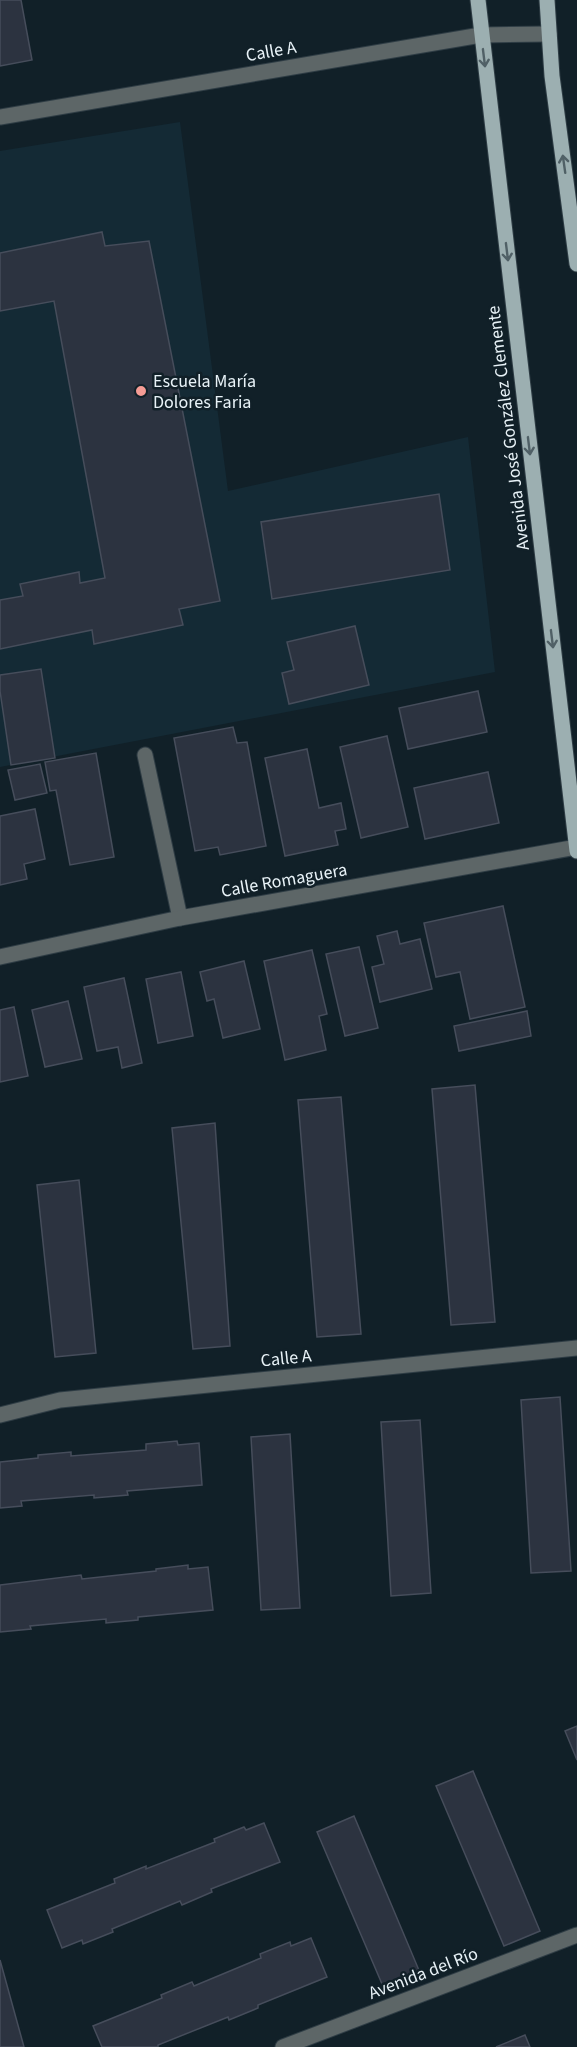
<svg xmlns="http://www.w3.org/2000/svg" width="577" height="2047" viewBox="0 0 577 2047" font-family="'Source Sans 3',sans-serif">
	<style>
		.built { fill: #142a35 }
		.building { fill: #2c3340; stroke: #464d5b; stroke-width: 1.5 }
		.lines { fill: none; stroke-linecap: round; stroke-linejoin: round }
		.minor-casing { stroke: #2f3d45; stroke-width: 17 }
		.primary-casing { stroke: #2f3d45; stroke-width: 17 }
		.minor { stroke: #5d6667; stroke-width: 15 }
		.primary { stroke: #9cafb1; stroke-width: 15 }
		.oneway { stroke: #506066 }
		.poi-dot { fill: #f59c95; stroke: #112028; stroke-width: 2 }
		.labels { text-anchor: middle; stroke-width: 5; stroke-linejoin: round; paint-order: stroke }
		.street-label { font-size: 18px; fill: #e8f2f7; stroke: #112028 }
		.poi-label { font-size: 18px; fill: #e8f2f7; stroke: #112028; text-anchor: start }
	</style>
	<rect width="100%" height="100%" fill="#112028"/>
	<path class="built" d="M180 122 228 491 468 437 495 672 0 767V151Z"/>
	<g class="building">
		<path d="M0 0H21L32 60 0 66Z"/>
		<path d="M102 232 105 246 149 241 220 601 179 609 183 625 94 644 92 630 0 649V600L23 596 20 584 79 572 80 583 105 578 54 301 0 311V253Z"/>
		<path d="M439 494 450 570 272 599 261 522Z"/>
		<path d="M355 626 369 685 289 704 282 673 294 670 287 642Z"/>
		<path d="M41 669 55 758 11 765 0 691V675Z"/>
		<path d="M478 691 487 732 408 749 399 708Z"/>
		<path d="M233 727 237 743 247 742 266 846 220 855 218 847 195 851 174 738Z"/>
		<path d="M387 736 408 827 361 838 340 747Z"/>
		<path d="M307 749 319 808 341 803 346 829 335 831 338 845 285 856 265 758Z"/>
		<path d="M96 753 114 857 70 865 56 790 50 791 45 762Z"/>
		<path d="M40 764 47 793 15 800 8 770Z"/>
		<path d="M488 772 499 823 425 839 414 788Z"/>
		<path d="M35 809 45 859 24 864 27 879 0 885V816Z"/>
		<path d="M503 906 525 1007 470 1019 460 972 436 977 424 923Z"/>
		<path d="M397 931 400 944 420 939 432 989 380 1002 372 967 384 964 377 936Z"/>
		<path d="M359 947 378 1028 345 1036 326 954Z"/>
		<path d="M312 950 327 1014 319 1016 326 1050 285 1060 264 961Z"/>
		<path d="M244 961 260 1029 223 1038 214 999 207 1001 200 972Z"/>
		<path d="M181 972 193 1036 158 1043 146 979Z"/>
		<path d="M124 978 142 1063 122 1068 118 1047 97 1051 84 987Z"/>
		<path d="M68 1001 82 1059 45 1067 32 1010Z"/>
		<path d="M14 1007 28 1076 0 1082V1010Z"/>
		<path d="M527 1011 531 1036 459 1051 454 1026Z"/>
		<path d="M475 1085 495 1322 451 1325 432 1089Z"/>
		<path d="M341 1097 361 1334 317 1337 298 1100Z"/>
		<path d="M215 1123 230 1346 193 1349 172 1128Z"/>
		<path d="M79 1180 96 1353 55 1357 37 1185Z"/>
		<path d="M560 1397 571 1571 531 1573 521 1400Z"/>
		<path d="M420 1420 431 1593 391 1596 381 1422Z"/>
		<path d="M290 1434 300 1608 261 1610 251 1437Z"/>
		<path d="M177 1441 178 1445 199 1443 202 1485 127 1491 128 1495 94 1498V1495L21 1501 22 1506 0 1508V1462L38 1458V1455L71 1452V1456L146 1450V1444Z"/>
		<path d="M188 1565V1569L208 1567 213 1610 138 1617V1620L106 1623V1619L30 1626 31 1629 0 1632V1585L81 1575 82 1579 156 1571V1569Z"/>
		<path d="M577 1726V1760L565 1731Z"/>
		<path d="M473 1771 540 1931 504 1946 436 1786Z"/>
		<path d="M354 1816 421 1975 385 1991 317 1832Z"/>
		<path d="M264 1823 280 1862 211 1889 212 1892 182 1905 180 1901 112 1929 113 1932 83 1944 82 1940 62 1948 47 1910 115 1883 114 1879 146 1866V1869L215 1842 214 1839 244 1827 246 1830Z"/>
		<path d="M311 1938 327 1977 258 2005V2008L229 2020 228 2017 158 2045V2047H102L93 2026 162 1998 161 1995 192 1982 194 1986 261 1958 260 1954 290 1942 291 1946Z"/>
		<path d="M0 1960 24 2047H0Z"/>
		<path d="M525 2035 530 2047H496Z"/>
	</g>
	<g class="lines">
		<g class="minor-casing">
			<g id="minor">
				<path d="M0 117 481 35 549 34"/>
				<path d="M145 755 180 918"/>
				<path d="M0 957 180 918 577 847"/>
				<path d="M0 1415 60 1400 577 1348"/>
				<path d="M283 2047 577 1935"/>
			</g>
		</g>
		<g class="primary-casing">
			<g id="primary">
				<path d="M478 0 577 851"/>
				<path d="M547 0 552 76 577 264"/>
			</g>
		</g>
		<use href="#minor" class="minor"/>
		<use href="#primary" class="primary"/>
	</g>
	<defs><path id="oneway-shaft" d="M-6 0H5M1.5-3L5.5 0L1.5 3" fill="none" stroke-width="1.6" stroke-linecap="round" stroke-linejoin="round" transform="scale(1.5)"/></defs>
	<g class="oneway">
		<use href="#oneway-shaft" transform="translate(484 58) rotate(83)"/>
		<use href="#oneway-shaft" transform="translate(564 164) rotate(-98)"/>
		<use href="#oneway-shaft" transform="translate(507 252) rotate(83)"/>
		<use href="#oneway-shaft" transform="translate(529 446) rotate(83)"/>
		<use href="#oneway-shaft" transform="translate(552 639) rotate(83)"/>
	</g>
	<circle class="poi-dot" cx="141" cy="391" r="6"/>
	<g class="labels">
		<g class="street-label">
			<text transform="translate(271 51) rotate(-10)" y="6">Calle A</text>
			<text transform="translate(508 428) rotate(-97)" y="6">Avenida José González Clemente</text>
			<text transform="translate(284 880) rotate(-10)" y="6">Calle Romaguera</text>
			<text transform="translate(286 1358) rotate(-6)" y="6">Calle A</text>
			<text transform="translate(423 1973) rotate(-21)" y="6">Avenida del Río</text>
		</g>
		<g class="poi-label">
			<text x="153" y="387">Escuela María<tspan x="153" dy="21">Dolores Faria</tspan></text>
		</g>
	</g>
</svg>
